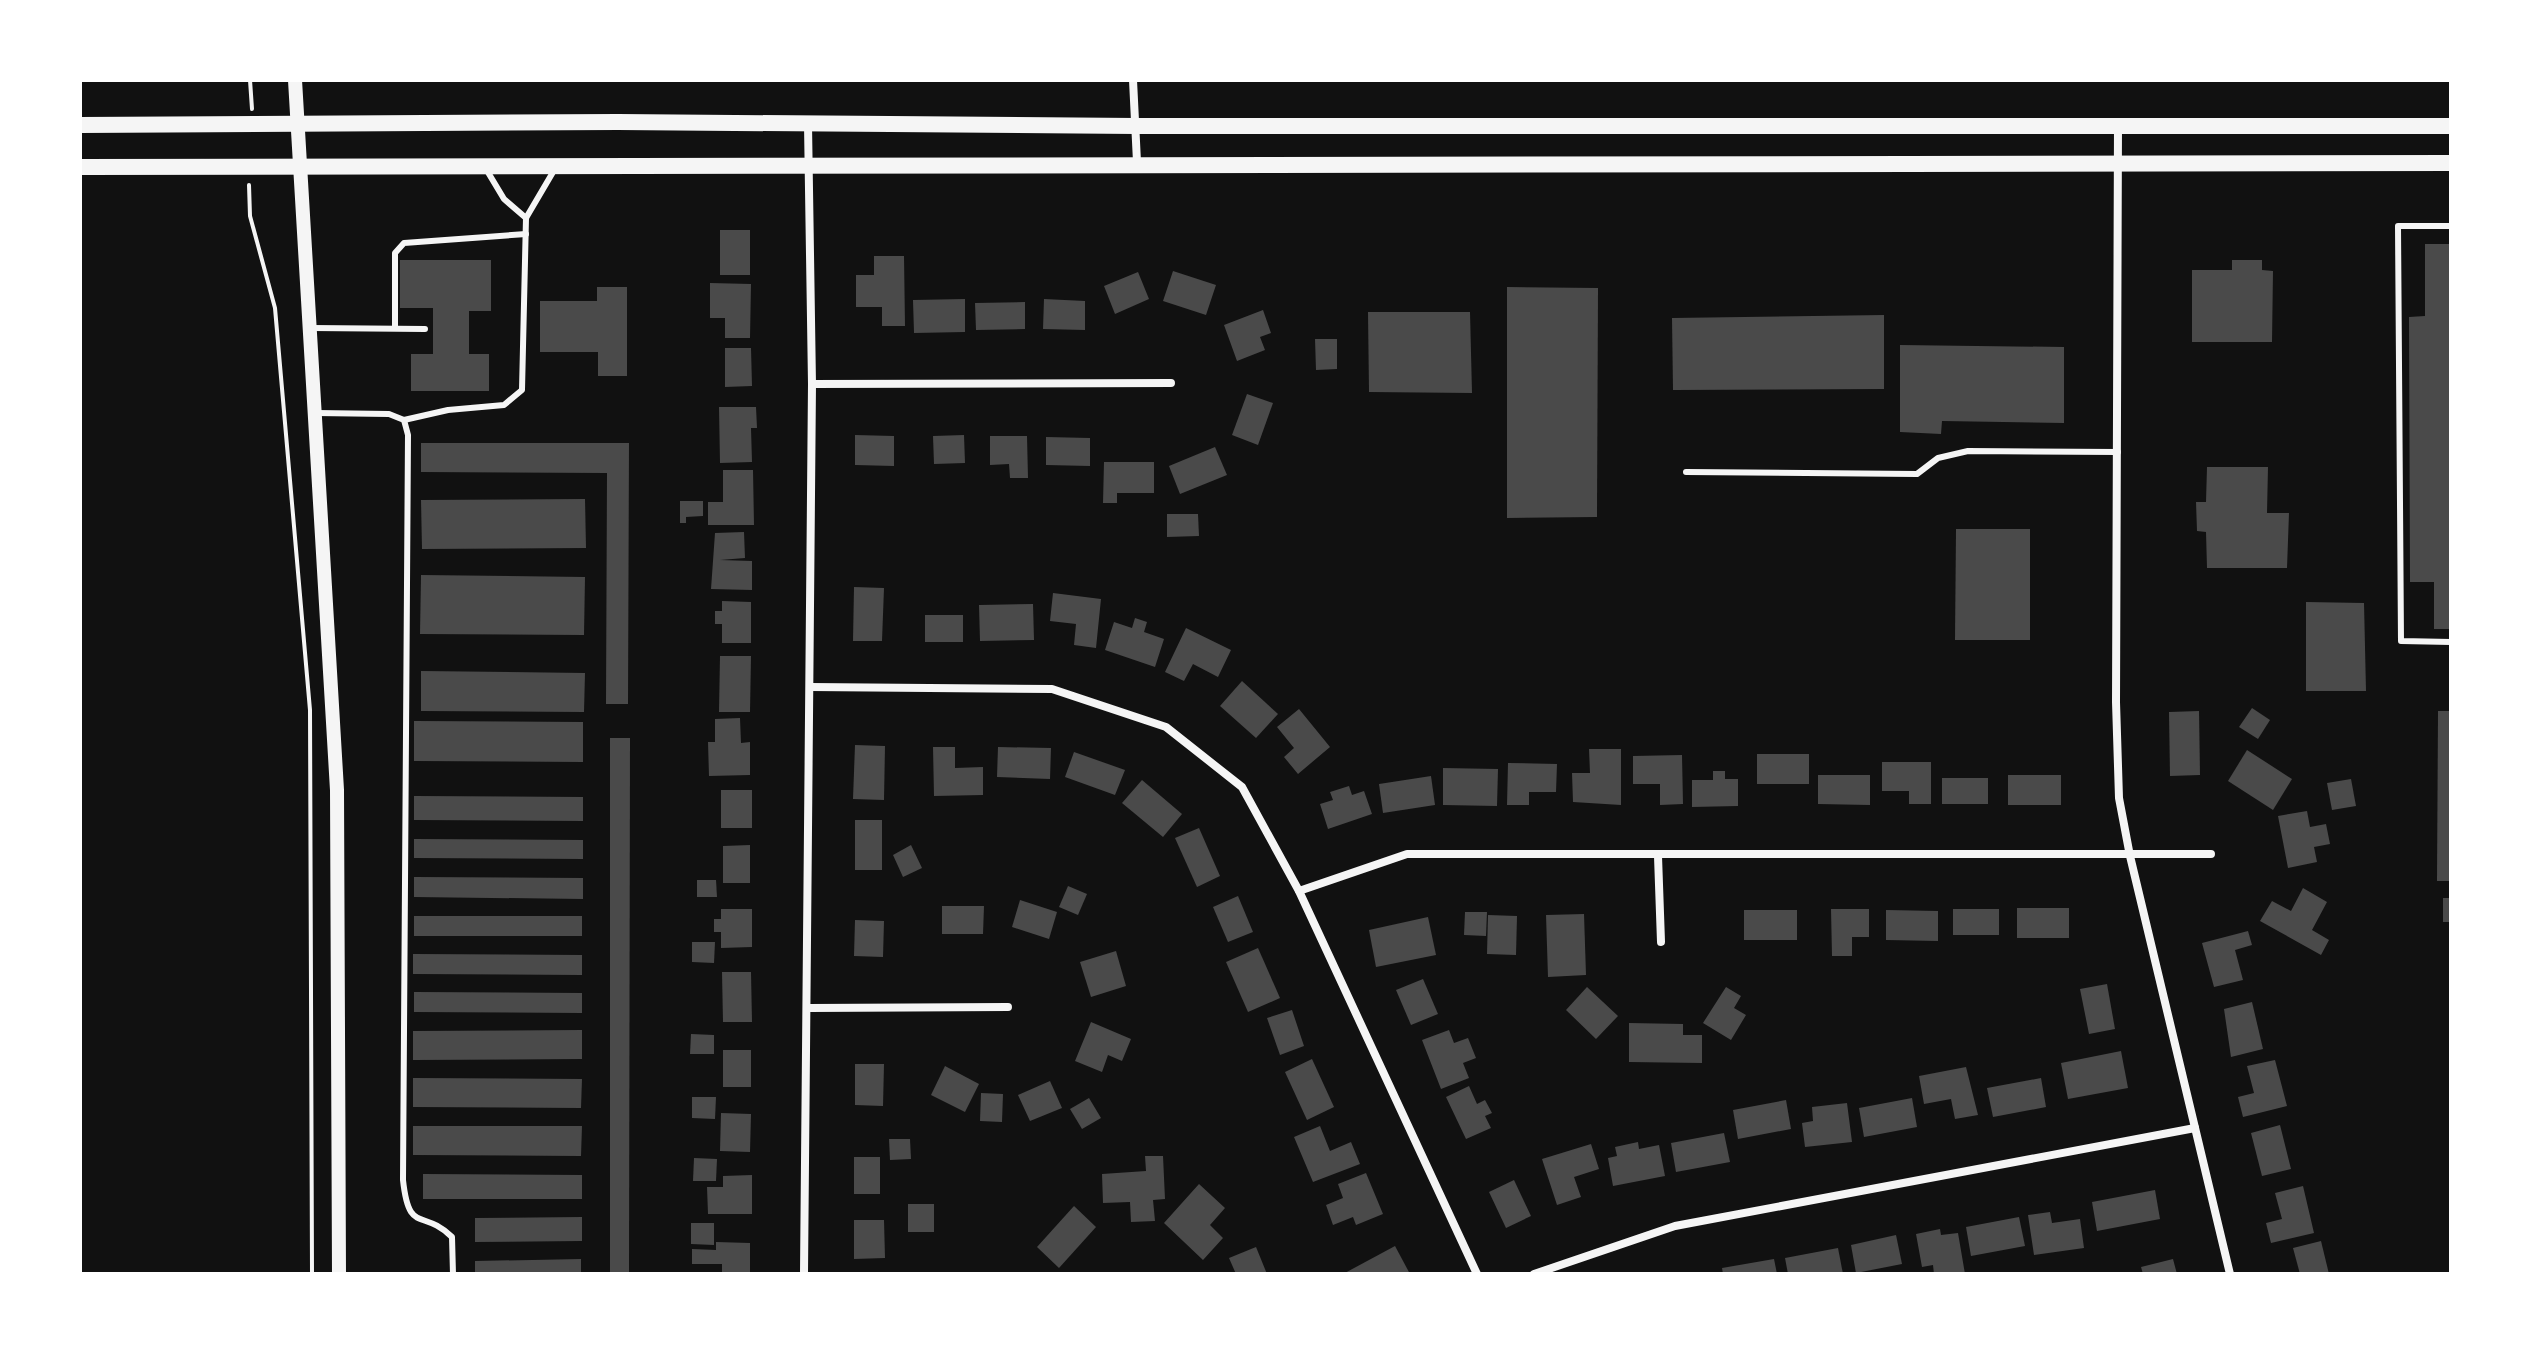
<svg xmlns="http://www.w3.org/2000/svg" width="2531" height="1354" viewBox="0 0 2531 1354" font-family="'Fira Sans',sans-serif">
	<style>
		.building { fill: #4a4a4a }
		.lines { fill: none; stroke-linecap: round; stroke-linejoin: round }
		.path { stroke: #f5f5f5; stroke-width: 4 }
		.service { stroke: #f5f5f5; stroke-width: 6 }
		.minor { stroke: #f5f5f5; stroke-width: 8 }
		.tertiary { stroke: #f5f5f5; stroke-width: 14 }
		.secondary { stroke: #f5f5f5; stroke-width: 16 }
	</style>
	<rect width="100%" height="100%" fill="#111"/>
	<g class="building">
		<rect x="720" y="230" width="30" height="45"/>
		<path d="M2425 244H2451V629H2434V582H2410L2409 317 2425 316Z"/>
		<path d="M874 256H904L905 326H882V307H856V275H874Z"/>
		<path d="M400 260H491V311H469V354H489V391H411V354H433V308H400Z"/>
		<path d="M2232 260H2262V270L2273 271 2272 342H2192V270H2232Z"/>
		<path d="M1173 271 1216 285 1206 315 1163 301Z"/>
		<path d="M1138 272 1149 299 1115 314 1104 286Z"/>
		<path d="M710 283 751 284 750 338H725V318H710Z"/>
		<path d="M597 287H627V376H598V352H540V301H597Z"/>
		<path d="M1507 287 1598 288 1597 517 1507 518Z"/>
		<path d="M965 299V332L914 333 913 300Z"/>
		<path d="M1044 299 1085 301V330L1043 329Z"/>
		<path d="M1025 302V329L976 330 975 303Z"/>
		<path d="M1263 310 1271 333 1260 337 1265 350 1237 361 1224 325Z"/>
		<path d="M1368 312H1470L1472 393 1369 392Z"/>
		<path d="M1884 315V389L1673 390 1672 318Z"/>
		<path d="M1315 339H1337V369L1316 370Z"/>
		<path d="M1900 345 2064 347V423L1942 421 1941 434 1900 432Z"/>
		<path d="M725 348H751L752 386 725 387Z"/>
		<path d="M1247 394 1273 403 1258 445 1232 435Z"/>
		<path d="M719 407H756L757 428H751L752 462 720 463Z"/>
		<path d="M855 435 894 436V466L855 465Z"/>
		<path d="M964 435 965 463 934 464 933 436Z"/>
		<path d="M990 436H1027L1028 478H1010L1009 464 990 465Z"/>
		<path d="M1046 437 1090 438V466L1046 465Z"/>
		<path d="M421 443H629L628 704H606L607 473 421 472Z"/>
		<path d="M1215 447 1227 475 1180 494 1169 466Z"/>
		<path d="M1104 462H1154V493H1117V503H1103Z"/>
		<path d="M2207 467H2268L2267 513H2289L2287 568H2207L2206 532 2197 531 2196 502H2206Z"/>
		<path d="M723 470H753L754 525H708V502H723Z"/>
		<path d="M585 499 586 548 422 549 421 500Z"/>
		<path d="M680 501H703V516L686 517V523H680Z"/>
		<path d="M1167 514H1198L1199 536 1167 537Z"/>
		<path d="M1956 529H2030V640H1955Z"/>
		<path d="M744 532 745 558 720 560 752 561V590L711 589 715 533Z"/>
		<path d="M421 575 585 577 584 635 420 634Z"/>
		<path d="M854 587 884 588 882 641H853Z"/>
		<path d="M1053 593 1101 599 1096 648 1074 645 1076 624 1050 621Z"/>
		<path d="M722 601 751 602V643H722V624H715V611H722Z"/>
		<path d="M2306 602 2364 603 2366 691H2306Z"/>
		<path d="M1033 604 1034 640 980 641 979 605Z"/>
		<rect x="925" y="615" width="38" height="27"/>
		<path d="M1135 618 1147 622 1144 632 1164 639 1155 667 1105 650 1114 622 1132 628Z"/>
		<path d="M1186 628 1231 650 1218 677 1193 664 1184 681 1165 672Z"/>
		<path d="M720 656H751L750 712H719Z"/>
		<path d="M421 671 585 673 584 712 421 711Z"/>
		<path d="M1242 681 1278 714 1256 738 1220 706Z"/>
		<path d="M2252 708 2270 720 2258 739 2239 727Z"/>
		<path d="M1299 709 1330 747 1298 774 1284 757 1294 748 1277 727Z"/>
		<path d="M2199 711 2200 775 2170 776 2169 712Z"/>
		<path d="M2438 711H2451V881H2437Z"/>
		<path d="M740 718 741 743 750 742V775L709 776 708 742H715V719Z"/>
		<path d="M414 721 583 722V762L414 761Z"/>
		<path d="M610 738H630L629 1274H610Z"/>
		<path d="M855 745 885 746 884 800 853 799Z"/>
		<path d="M933 747H955V768L983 767V795L934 796Z"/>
		<path d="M998 747 1051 748 1050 779 997 777Z"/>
		<path d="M1589 749H1621V805L1573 802 1572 773H1590Z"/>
		<path d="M2247 750 2292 779 2273 810 2228 781Z"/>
		<path d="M1074 752 1125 770 1115 795 1065 777Z"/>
		<rect x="1757" y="754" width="52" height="30"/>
		<path d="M1682 755 1683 804 1660 805V784H1633V756Z"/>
		<path d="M1882 762H1931V804H1909V791H1882Z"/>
		<path d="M1508 763 1557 764 1556 792H1529V805H1507Z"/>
		<path d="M1443 768 1498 769 1497 806 1443 805Z"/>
		<path d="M1713 771H1725V779H1738V806L1692 807V780H1713Z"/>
		<path d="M1818 775H1870V805L1818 804Z"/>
		<rect x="2008" y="775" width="53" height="30"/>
		<path d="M1431 776 1435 805 1383 813 1379 784Z"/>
		<rect x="1942" y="778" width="46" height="26"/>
		<path d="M2351 779 2356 806 2332 810 2327 783Z"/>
		<path d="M1142 780 1182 814 1163 837 1122 803Z"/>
		<path d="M1349 786 1352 795 1364 791 1372 814 1328 829 1320 804 1333 800 1330 792Z"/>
		<rect x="721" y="790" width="31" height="38"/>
		<path d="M414 796 583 797V821L414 820Z"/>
		<path d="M2307 811 2310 827 2326 824 2330 844 2314 847 2317 862 2288 868 2278 816Z"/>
		<rect x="855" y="820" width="27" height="50"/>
		<path d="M1199 828 1220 876 1197 887 1175 838Z"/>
		<path d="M414 839 583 840V859L414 858Z"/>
		<path d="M750 845V883H723V846Z"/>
		<path d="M911 845 922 868 903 877 893 855Z"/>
		<path d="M414 877 583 878V899L414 897Z"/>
		<path d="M697 880H716L717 897H697Z"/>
		<path d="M1068 886 1087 894 1078 915 1059 907Z"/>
		<path d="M2303 888 2327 902 2312 930 2329 940 2321 955 2260 921 2272 901 2291 911Z"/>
		<path d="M1238 896 1253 932 1228 942 1213 907Z"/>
		<rect x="2443" y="898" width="8" height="24"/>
		<path d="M1020 900 1057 912 1049 939 1012 927Z"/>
		<path d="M942 906H984L983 934H942Z"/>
		<rect x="2017" y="908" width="52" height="30"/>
		<path d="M721 909H752V947L721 948V932H714V919H721Z"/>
		<path d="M1831 909H1869V937H1852V956H1832Z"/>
		<rect x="1953" y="909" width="46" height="26"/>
		<rect x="1744" y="910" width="53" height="30"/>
		<path d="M1886 910 1938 911V941L1886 940Z"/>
		<path d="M1465 912H1487L1486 936 1464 935Z"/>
		<path d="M1584 914 1586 975 1548 977 1546 915Z"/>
		<path d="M1488 915 1517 916 1516 955 1487 954Z"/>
		<rect x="414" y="916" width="168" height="20"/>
		<path d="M1428 917 1436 955 1376 967 1369 930Z"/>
		<path d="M855 920 884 921 883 957 854 956Z"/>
		<path d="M2248 931 2252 945 2235 950 2243 980 2214 987 2202 943Z"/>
		<path d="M692 942H715L714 963 692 962Z"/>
		<path d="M1258 948 1280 998 1248 1012 1226 962Z"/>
		<path d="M1116 951 1126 986 1091 997 1080 962Z"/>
		<path d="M413 954 582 955V975L413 974Z"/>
		<path d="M722 972H751L752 1022H723Z"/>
		<path d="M1423 979 1438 1014 1411 1025 1396 990Z"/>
		<path d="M2107 984 2115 1029 2089 1034 2080 989Z"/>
		<path d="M1587 987 1618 1016 1596 1039 1566 1010Z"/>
		<path d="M1726 987 1741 996 1734 1008 1746 1015 1731 1040 1703 1023Z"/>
		<path d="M414 992 582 993V1013L414 1012Z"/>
		<path d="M2252 1002 2263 1049 2231 1057 2224 1009Z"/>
		<path d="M1292 1010 1304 1046 1280 1055 1267 1018Z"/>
		<path d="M1091 1022 1131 1039 1122 1061 1108 1055 1102 1072 1075 1061Z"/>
		<path d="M1629 1023 1683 1024V1035H1702V1063L1629 1062Z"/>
		<path d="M582 1030V1059L413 1060V1031Z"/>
		<path d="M1449 1030 1454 1043 1468 1038 1476 1058 1463 1063 1469 1078 1441 1089 1422 1040Z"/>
		<path d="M691 1034 714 1035V1054H690Z"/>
		<rect x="723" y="1050" width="28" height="37"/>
		<path d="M2121 1051 2128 1088 2068 1099 2061 1063Z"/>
		<path d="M1312 1059 1334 1107 1307 1120 1285 1072Z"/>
		<path d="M2275 1060 2287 1106 2243 1117 2238 1097 2254 1093 2247 1066Z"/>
		<path d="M855 1064H884L883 1106 855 1105Z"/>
		<path d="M945 1066 979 1084 965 1112 931 1095Z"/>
		<path d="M1966 1067 1978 1115 1955 1119 1951 1099 1924 1104 1919 1076Z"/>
		<path d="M413 1078 582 1079 581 1108 413 1107Z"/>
		<path d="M2041 1078 2046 1107 1993 1117 1987 1088Z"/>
		<path d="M1050 1081 1062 1108 1030 1121 1018 1095Z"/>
		<path d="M1469 1086 1477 1104 1485 1100 1492 1113 1485 1116 1491 1128 1466 1139 1446 1097Z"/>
		<path d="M981 1093 1003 1094 1002 1122 980 1121Z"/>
		<path d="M692 1097H716L715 1119 692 1118Z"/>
		<path d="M1089 1098 1101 1118 1082 1129 1070 1109Z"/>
		<path d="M1912 1098 1917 1127 1864 1137 1859 1108Z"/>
		<path d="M1786 1100 1791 1129 1738 1139 1733 1110Z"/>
		<path d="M1847 1103 1852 1142 1805 1147 1802 1123 1813 1121 1812 1107Z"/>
		<path d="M721 1113 751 1114 750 1152 720 1151Z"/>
		<path d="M2280 1125 2291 1169 2262 1176 2251 1133Z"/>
		<path d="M413 1126H582L581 1156 413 1155Z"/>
		<path d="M1320 1126 1330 1151 1351 1142 1360 1164 1313 1182 1294 1137Z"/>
		<path d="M1724 1133 1730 1162 1676 1172 1671 1143Z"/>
		<path d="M889 1139H910L911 1159 890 1160Z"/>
		<path d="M1638 1142 1639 1149 1659 1145 1665 1176 1613 1186 1608 1158 1617 1156 1615 1147Z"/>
		<path d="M1591 1144 1599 1169 1574 1177 1581 1197 1557 1205 1542 1159Z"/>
		<path d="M1145 1156H1163L1165 1199 1153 1200 1155 1221 1131 1222 1130 1202 1103 1203 1102 1174 1146 1171Z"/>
		<rect x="854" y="1157" width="26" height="37"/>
		<path d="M694 1158 717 1159 716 1181H693Z"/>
		<path d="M1366 1173 1383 1214 1356 1225 1353 1217 1333 1225 1326 1205 1343 1198 1338 1184Z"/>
		<path d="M423 1174 582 1175V1199H423Z"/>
		<path d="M752 1175V1214H708L707 1187H723V1176Z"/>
		<path d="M1514 1180 1531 1216 1506 1228 1489 1192Z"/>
		<path d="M1199 1184 1225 1208 1210 1225 1223 1238 1203 1260 1164 1223Z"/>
		<path d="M2303 1186 2314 1233 2271 1243 2266 1223 2282 1219 2275 1193Z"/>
		<path d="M2155 1190 2160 1219 2097 1231 2092 1202Z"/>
		<rect x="908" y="1204" width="26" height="28"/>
		<path d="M1074 1206 1096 1227 1059 1268 1037 1247Z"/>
		<path d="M2050 1212 2052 1223 2080 1219 2084 1248 2034 1255 2028 1215Z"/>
		<path d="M582 1217V1241L475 1242V1218Z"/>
		<path d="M2019 1217 2025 1246 1971 1256 1966 1227Z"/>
		<path d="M854 1220H884L885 1258 854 1259Z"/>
		<path d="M691 1223H714V1245L691 1244Z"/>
		<path d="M1940 1229 1941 1235 1958 1233 1965 1274H1934L1933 1265 1922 1267 1916 1234Z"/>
		<path d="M1896 1235 1902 1264 1856 1273 1851 1245Z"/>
		<path d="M2321 1241 2329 1274H2300L2293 1248Z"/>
		<path d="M716 1242 750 1243V1274H722V1264H692V1249L716 1250Z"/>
		<path d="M1395 1246 1410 1274H1343Z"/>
		<path d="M1256 1247 1267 1274H1236L1229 1258Z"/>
		<path d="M1838 1248 1843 1274H1788L1785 1258Z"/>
		<path d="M581 1259V1274H475V1261Z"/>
		<path d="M1774 1259 1777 1274H1723L1722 1268Z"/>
		<path d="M2173 1259 2177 1274H2143L2141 1267Z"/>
	</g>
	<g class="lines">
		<g class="path">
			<path d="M250 80 252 109"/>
			<path d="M249 185 250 216 275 308 310 710 312 1274"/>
		</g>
		<g class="service">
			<path d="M486 169 504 199 526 218"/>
			<path d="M2451 226H2398L2401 641 2451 642"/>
			<path d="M312 328 425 329"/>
			<path d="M395 328V253L404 243 526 234"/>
			<path d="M316 413 389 414 404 420 408 435 403 1180C409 1235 422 1208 452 1237L453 1274"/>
			<path d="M404 420 448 410 504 405 522 390 526 218 556 167"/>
			<path d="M1686 472 1917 474 1938 458 1968 451 2118 452"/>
		</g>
		<g class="minor">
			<path d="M1133 80 1137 162"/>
			<path d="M2118 125 2116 702 2119 798 2130 856 2230 1274"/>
			<path d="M812 384 1171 383"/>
			<path d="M810 687 1052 689 1166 727 1242 787 1299 891 1477 1274"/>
			<path d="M1658 856 1661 942"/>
			<path d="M1299 891 1407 854H2211"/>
			<path d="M809 1008 1008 1007"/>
			<path d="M804 1274 812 384 808 124"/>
			<path d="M1534 1274 1675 1226 2195 1128"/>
		</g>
		<path class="tertiary" d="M295 80 337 790 339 1274"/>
		<g class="secondary">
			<path d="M80 125 618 122 1136 126H2451"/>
			<path d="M80 167 2451 163"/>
		</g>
	</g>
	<rect width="2531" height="1354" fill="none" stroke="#ffffff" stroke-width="164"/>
</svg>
